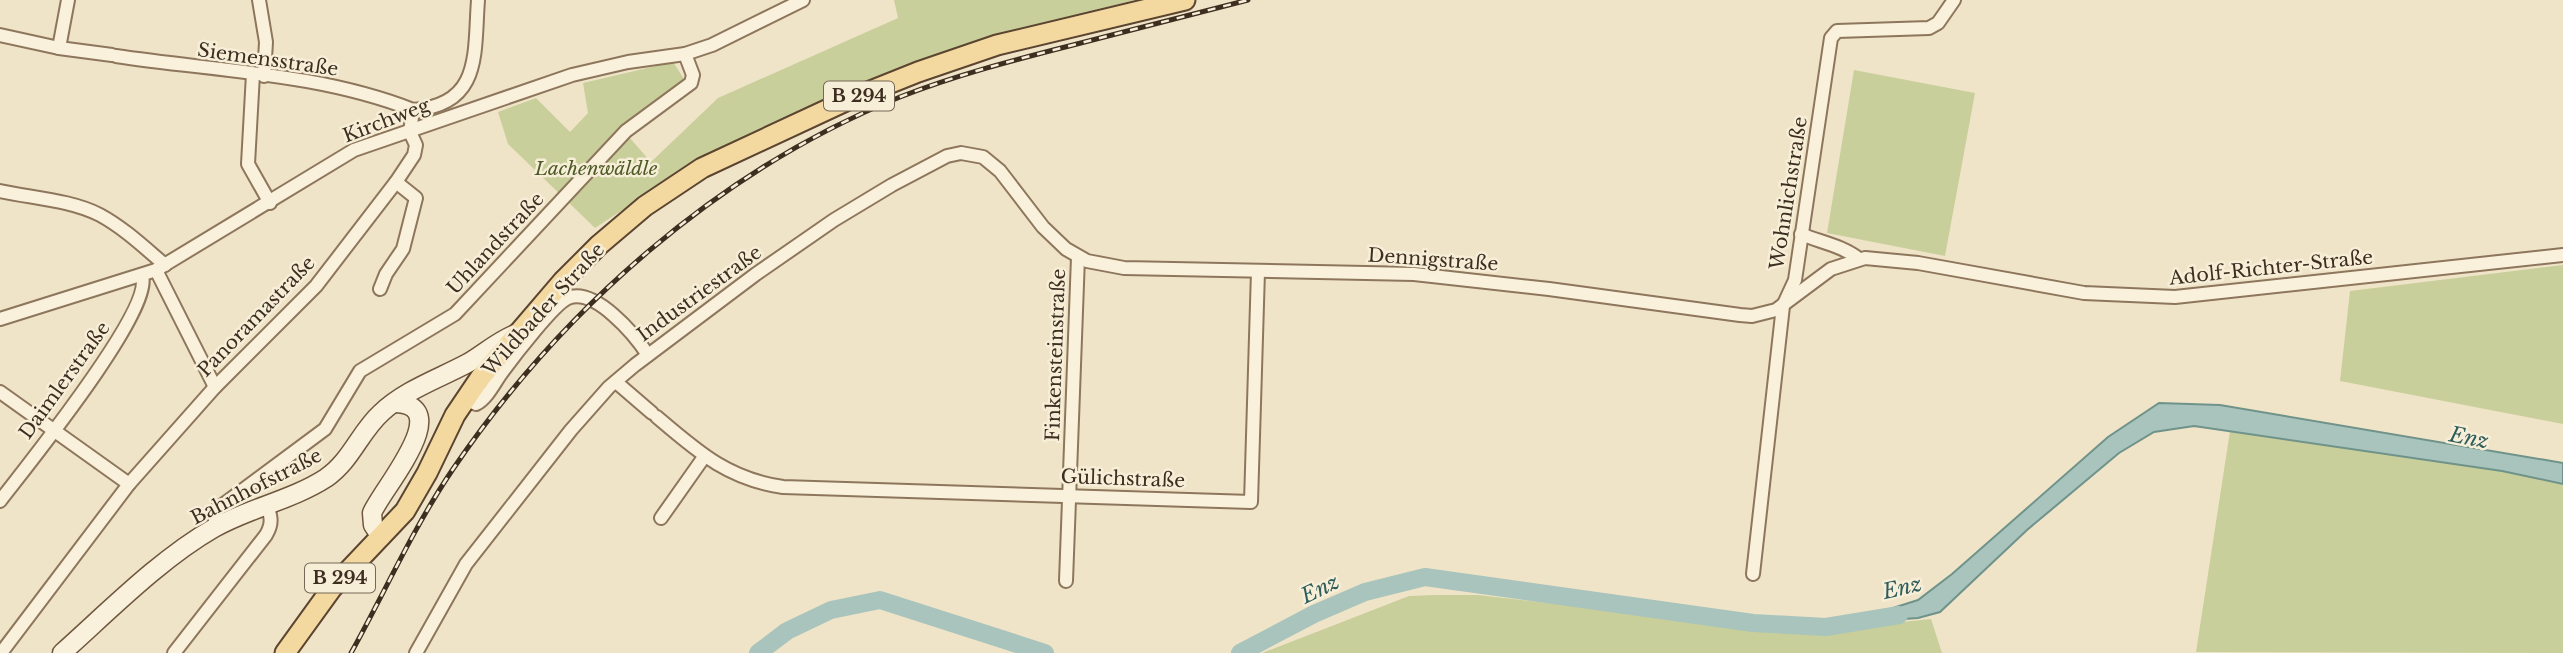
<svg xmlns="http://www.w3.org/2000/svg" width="2563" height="653" viewBox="0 0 2563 653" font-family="'Libre Baskerville',serif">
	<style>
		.green { fill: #c9cf9b }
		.water { fill: #a9c4bc; stroke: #6f938a; stroke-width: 2 }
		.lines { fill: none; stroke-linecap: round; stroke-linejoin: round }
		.river { stroke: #a9c4bc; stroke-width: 18 }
		.minor-casing { stroke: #8d765c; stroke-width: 16 }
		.secondary-casing { stroke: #6f573f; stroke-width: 21 }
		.primary-casing { stroke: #5b4430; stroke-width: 23 }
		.minor { stroke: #faf1dc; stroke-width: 12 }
		.secondary { stroke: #faf1dc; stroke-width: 18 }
		.primary { stroke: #f3d9a0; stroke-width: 19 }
		.rail-casing { stroke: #3d2e20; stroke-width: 5 }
		.rail { stroke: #f7eed8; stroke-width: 2.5; stroke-dasharray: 8; stroke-linecap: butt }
		.labels { text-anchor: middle; stroke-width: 5; stroke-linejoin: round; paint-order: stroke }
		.shield { fill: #f7eed8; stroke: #756857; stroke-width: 2 }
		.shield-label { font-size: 18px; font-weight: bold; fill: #3d2e20 }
		.street-label { font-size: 19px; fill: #3d2e20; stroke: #f7eed8 }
		.park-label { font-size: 19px; font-style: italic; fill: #4d5a26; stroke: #f7eed8 }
		.water-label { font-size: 21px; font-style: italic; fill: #2f5d5a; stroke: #f7eed8 }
	</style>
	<rect width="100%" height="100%" fill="#f0e4c8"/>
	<g class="green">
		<path d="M894 0H1135L965 44 887 74 712 151 595 228 508 144 498 112 536 98 570 132 588 113 583 83 673 62 684 79 621 128 651 162 718 98 898 18Z"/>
		<path d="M1854 70 1975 93 1945 256 1827 233Z"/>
		<path d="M2563 265V424L2340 381 2350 291Z"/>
		<path d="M2230 431 2502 471 2563 484V653L2196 652Z"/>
		<path d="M1435 595H1478L1758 627 1824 630 1931 619 1942 653H1262L1409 596Z"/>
	</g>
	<path class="water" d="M2159 403 2220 405 2563 463V484L2502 471 2194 426 2154 432 2119 453 2027 530 1940 612 1918 618 1875 621 1877 613 1918 600 1952 574 2108 437Z"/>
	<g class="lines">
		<g class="river">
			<path d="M758 653 787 631 831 610 880 600 1045 653"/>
			<path d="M1240 653 1314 614 1365 592 1425 577 1753 623 1826 627 1899 615"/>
		</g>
		<g class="minor-casing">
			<g id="minor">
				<path d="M259 0 266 42 264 76"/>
				<path d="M0 35 59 48 112 55"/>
				<path d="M59 48 68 0"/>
				<path d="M116 56C215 71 319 73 413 110"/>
				<path d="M253 74 248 164 270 203"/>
				<path d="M0 191C32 198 71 200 100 215 124 228 145 248 165 265"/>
				<path d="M1801 234C1820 242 1843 246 1859 259"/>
				<path d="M156 270 215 387"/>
				<path d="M380 289 386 274 403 249 416 198 396 182"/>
				<path d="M0 319 156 270 354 150 572 75 628 62 685 54 712 45 803 0"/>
				<path d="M616 382 652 413"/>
				<path d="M0 392 129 484"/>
				<path d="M465 399 476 404C488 398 495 381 503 371 514 356 554 304 568 298 595 287 635 335 648 355"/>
				<path d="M657 417C698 452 728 479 783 487L1251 502 1258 271"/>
				<path d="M0 501C26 467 154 310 142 276"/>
				<path d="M661 518 704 457"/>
				<path d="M217 526 215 521 216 510 325 429 360 371 455 314 626 131 691 83 693 75 685 54"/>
				<path d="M1753 574 1783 306 1795 280 1831 38 1837 31 1929 28 1938 23 1954 0"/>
				<path d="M1066 581 1078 257"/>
				<path d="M1 653 129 484 215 387 316 286 396 182 414 155 416 145 410 132 413 110C482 105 474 53 478 0"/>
				<path d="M174 653 266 535C273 523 271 517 267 504"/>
				<path d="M416 653 466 564 571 430 609 387 635 365 756 274 834 220 892 185 947 156 961 153 983 157 1000 171 1043 227 1066 249 1087 261 1124 268 1414 274 1549 289 1740 315 1752 316 1776 310 1831 269 1865 258 1918 263 2084 293 2175 297 2563 255"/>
			</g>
		</g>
		<g class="secondary-casing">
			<g id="secondary">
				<path d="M381 537 373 525 372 513C382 489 456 406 396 403"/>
				<path d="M62 653C109 611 160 559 214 528 249 508 292 500 326 478 351 461 360 432 381 413 405 390 438 379 468 363 485 353 499 340 518 333"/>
			</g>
		</g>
		<g class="primary-casing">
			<path id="primary" d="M285 653 332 588 405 511 427 473 455 415 480 378 563 281 599 245 645 206 702 168 848 100 918 72 997 45 1185 0"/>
		</g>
		<use href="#minor" class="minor"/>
		<use href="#secondary" class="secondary"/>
		<use href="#primary" class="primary"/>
		<g class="rail-casing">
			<path id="rail" d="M351 653C385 592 413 528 453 469 562 309 719 170 900 97 956 75 1014 60 1073 45 1131 30 1190 15 1248 0"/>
		</g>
		<use href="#rail" class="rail"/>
	</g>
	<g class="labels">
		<g class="shield">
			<rect x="824" y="81.5" width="70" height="29" rx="5"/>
			<rect x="305" y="563.5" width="70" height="29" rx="5"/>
		</g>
		<g class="shield-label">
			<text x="859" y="102">B 294</text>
			<text x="340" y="584">B 294</text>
		</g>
		<g class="street-label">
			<text transform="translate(268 59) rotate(8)" y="7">Siemensstraße</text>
			<text transform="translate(386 120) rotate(-21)" y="7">Kirchweg</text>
			<text transform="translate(1788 193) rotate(-81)" y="7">Wohnlichstraße</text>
			<text transform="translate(495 243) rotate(-47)" y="7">Uhlandstraße</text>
			<text transform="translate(1433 259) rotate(4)" y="7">Dennigstraße</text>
			<text transform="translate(2271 267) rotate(-6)" y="7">Adolf-Richter-Straße</text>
			<text transform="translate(699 293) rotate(-36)" y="7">Industriestraße</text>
			<text transform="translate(543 309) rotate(-48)" y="7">Wildbader Straße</text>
			<text transform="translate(256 316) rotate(-46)" y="7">Panoramastraße</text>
			<text transform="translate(1055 355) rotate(-88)" y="7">Finkensteinstraße</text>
			<text transform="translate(64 380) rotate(-54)" y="7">Daimlerstraße</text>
			<text transform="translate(1123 478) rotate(2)" y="7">Gülichstraße</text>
			<text transform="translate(256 486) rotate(-27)" y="7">Bahnhofstraße</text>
		</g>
		<g class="park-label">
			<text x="596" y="175">Lachenwäldle</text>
		</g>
		<g class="water-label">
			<text transform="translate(2469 438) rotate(11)" y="7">Enz</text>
			<text transform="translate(1902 588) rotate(-13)" y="7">Enz</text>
			<text transform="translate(1320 589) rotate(-26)" y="7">Enz</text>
		</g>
	</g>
</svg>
